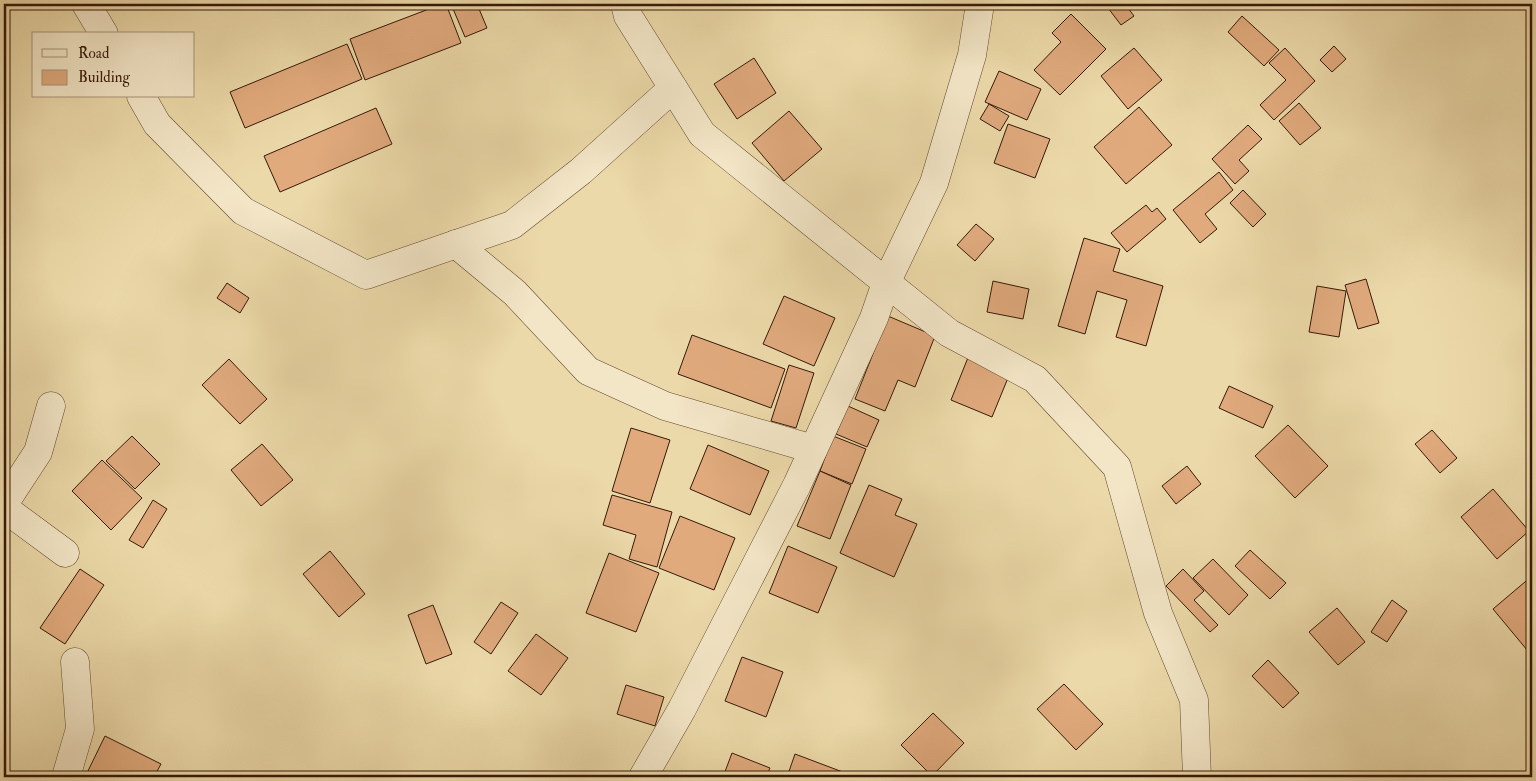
<svg xmlns="http://www.w3.org/2000/svg" width="1536" height="781" viewBox="0 0 1536 781" font-family="'IM FELL Double Pica',serif">
	<style>
		.building { fill: #e0aa7d; stroke: #361908 }
		.lines { fill: none; stroke-linecap: round; stroke-linejoin: round }
		.minor-casing { stroke: #644930; stroke-width: 29 }
		.minor { stroke: #f3e6c7; stroke-width: 28 }
	</style>
	<rect width="100%" height="100%" fill="#ecd9a9"/>
	<filter id="stains"><feTurbulence type="fractalNoise" baseFrequency=".004" numOctaves="4"/><feColorMatrix values="0 0 0 0 .2 0 0 0 0 .09 0 0 0 0 .02 0 0 0 .5 -.17"/></filter>
	<radialGradient id="worn" r=".72"><stop offset=".6" stop-color="#630" stop-opacity="0"/><stop offset="1" stop-color="#630" stop-opacity=".3"/></radialGradient>
	<g class="building">
		<path d="M442 4H446L461 43 365 80 350 39Z"/>
		<path d="M451 4H477L487 28 465 37Z"/>
		<path d="M1105 4H1125L1134 16 1121 25Z"/>
		<path d="M1071 14 1106 49 1060 95 1034 70 1061 42 1052 33Z"/>
		<path d="M1242 16 1279 50 1264 66 1228 32Z"/>
		<path d="M347 44 362 79 245 128 230 92Z"/>
		<path d="M1334 46 1346 59 1332 72 1320 60Z"/>
		<path d="M1134 48 1162 80 1128 109 1101 76Z"/>
		<path d="M1285 48 1315 81 1274 120 1260 105 1286 80 1269 63Z"/>
		<path d="M754 58 776 93 737 119 714 84Z"/>
		<path d="M999 71 1041 89 1027 120 985 102Z"/>
		<path d="M1299 103 1321 128 1300 145 1279 121Z"/>
		<path d="M989 104 1009 116 1000 131 980 119Z"/>
		<path d="M1139 107 1172 145 1126 184 1094 147Z"/>
		<path d="M376 108 392 144 280 192 264 156Z"/>
		<path d="M789 111 822 149 784 181 752 143Z"/>
		<path d="M1008 124 1050 139 1035 178 994 163Z"/>
		<path d="M1248 125 1262 139 1239 160 1249 171 1235 184 1212 159Z"/>
		<path d="M1219 172 1233 190 1205 214 1217 229 1200 243 1173 210Z"/>
		<path d="M1243 190 1266 214 1253 227 1230 203Z"/>
		<path d="M1146 205 1152 212 1157 208 1166 219 1127 252 1111 233Z"/>
		<path d="M976 224 994 239 975 261 957 245Z"/>
		<path d="M1084 238 1120 249 1113 271 1163 286 1146 346 1116 337 1127 300 1097 291 1085 334 1058 326Z"/>
		<path d="M1366 279 1379 323 1358 329 1345 285Z"/>
		<path d="M993 281 1029 289 1023 319 987 312Z"/>
		<path d="M227 283 249 298 240 313 217 298Z"/>
		<path d="M1317 286 1346 291 1339 337 1309 332Z"/>
		<path d="M784 296 835 318 814 366 763 344Z"/>
		<path d="M888 316 935 336 915 387 898 380 885 411 855 399Z"/>
		<path d="M692 335 785 369 771 408 678 374Z"/>
		<path d="M969 355 1010 373 992 417 951 400Z"/>
		<path d="M229 359 267 399 240 424 202 385Z"/>
		<path d="M789 365 814 373 796 428 771 421Z"/>
		<path d="M1229 386 1273 406 1263 428 1219 408Z"/>
		<path d="M848 406 879 420 867 447 836 434Z"/>
		<path d="M1288 425 1328 466 1295 498 1255 456Z"/>
		<path d="M631 428 670 440 650 503 612 491Z"/>
		<path d="M1432 430 1457 458 1440 473 1415 444Z"/>
		<path d="M132 436 160 464 135 489 106 461Z"/>
		<path d="M833 436 866 449 852 484 820 471Z"/>
		<path d="M262 444 293 480 261 506 231 470Z"/>
		<path d="M708 445 769 471 750 515 690 489Z"/>
		<path d="M102 460 142 498 111 530 72 491Z"/>
		<path d="M1187 466 1201 484 1176 504 1162 486Z"/>
		<path d="M820 471 851 485 830 539 797 526Z"/>
		<path d="M869 485 902 499 895 515 917 524 894 577 840 553Z"/>
		<path d="M1493 489 1529 531 1497 559 1461 517Z"/>
		<path d="M612 495 672 512 657 567 629 559 636 535 603 525Z"/>
		<path d="M153 500 167 509 143 548 129 540Z"/>
		<path d="M680 516 735 538 714 590 659 568Z"/>
		<path d="M788 546 837 567 818 613 769 593Z"/>
		<path d="M1250 550 1286 583 1270 599 1235 566Z"/>
		<path d="M330 551 365 594 339 617 303 574Z"/>
		<path d="M609 553 659 573 636 632 586 613Z"/>
		<path d="M1213 559 1248 595 1229 615 1193 578Z"/>
		<path d="M80 569 104 585 65 644 40 628Z"/>
		<path d="M1183 569 1204 591 1194 600 1218 625 1210 632 1166 586Z"/>
		<path d="M1532 576V656L1493 609Z"/>
		<path d="M1392 600 1407 611 1387 642 1371 632Z"/>
		<path d="M501 602 518 613 491 654 474 642Z"/>
		<path d="M433 605 452 654 426 664 408 615Z"/>
		<path d="M1337 608 1365 642 1338 665 1309 632Z"/>
		<path d="M536 634 568 658 541 695 508 671Z"/>
		<path d="M742 657 783 672 766 717 725 701Z"/>
		<path d="M1268 660 1299 693 1283 708 1252 676Z"/>
		<path d="M1064 684 1103 724 1076 750 1037 709Z"/>
		<path d="M626 685 664 697 655 726 617 714Z"/>
		<path d="M933 713 964 743 932 776 901 745Z"/>
		<path d="M105 736 161 764 154 777H85Z"/>
		<path d="M732 753 770 768 766 777H723Z"/>
		<path d="M795 754 856 777H787Z"/>
	</g>
	<g class="lines">
		<g class="minor-casing">
			<g id="minor">
				<path d="M86 4 104 34"/>
				<path d="M625 4 628 16 702 134 949 333 1035 379 1117 467 1158 613 1194 700 1197 777"/>
				<path d="M141 96 157 124 243 211 366 275 512 225 581 171 673 88"/>
				<path d="M456 244 515 293 588 371 665 406 813 449"/>
				<path d="M4 504 38 452 51 406"/>
				<path d="M4 508 65 553"/>
				<path d="M66 777 80 729 75 662"/>
				<path d="M643 777 682 709 797 485 874 318 886 283 934 183 972 55 980 4"/>
			</g>
		</g>
		<use href="#minor" class="minor"/>
	</g>
	<rect width="1536" height="781" fill="none" stroke="#ecd9a9" stroke-width="20"/>
	<rect x="5" y="5" width="1526" height="771" fill="none" stroke="#361908" stroke-width="2.5"/>
	<rect x="10" y="10" width="1516" height="761" fill="none" stroke="#361908"/>
	<rect x="32" y="32" width="162" height="65" fill="#f3e6c7" stroke="#a7947b"/>
	<rect x="42" y="49" width="25" height="8" fill="#f3e6c7" stroke="#a7947b"/>
	<text x="78" y="58" font-size="15" fill="#361908">Road</text>
	<rect x="42" y="70" width="25" height="15" fill="#e0aa7d" stroke="#a7947b"/>
	<text x="78" y="82" font-size="15" fill="#361908">Building</text>
	<rect width="100%" height="100%" filter="url(#stains)"/>
	<rect width="100%" height="100%" fill="url(#worn)"/>
</svg>
